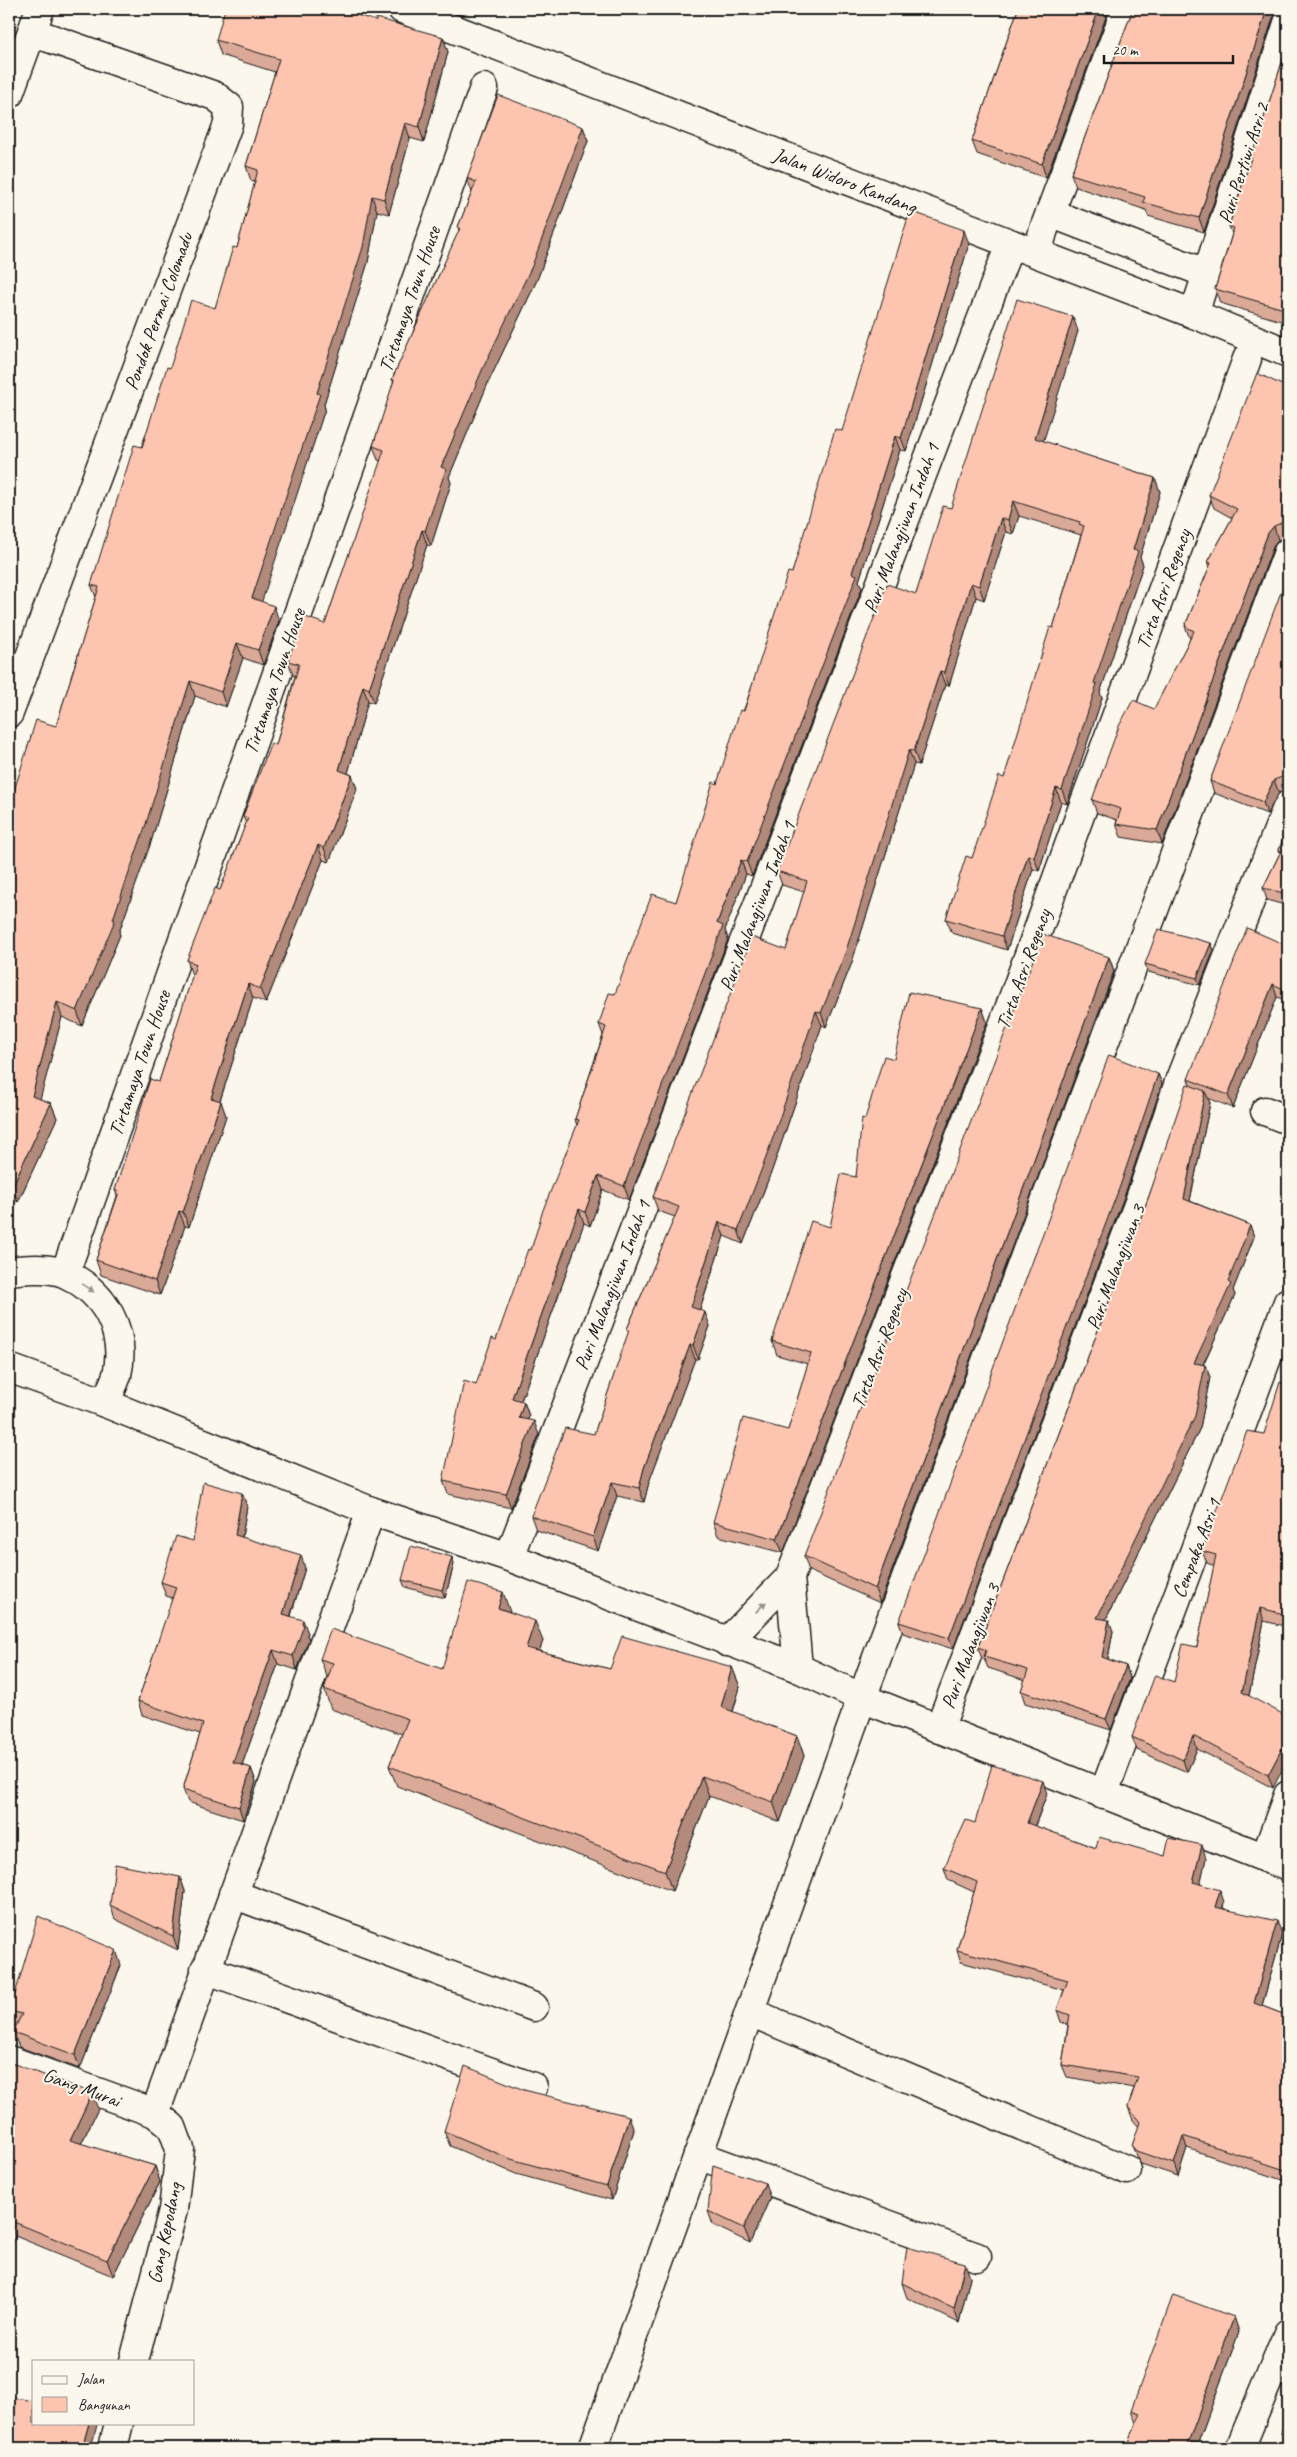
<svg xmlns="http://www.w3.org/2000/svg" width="1297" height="2457" viewBox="0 0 1297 2457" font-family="Caveat,sans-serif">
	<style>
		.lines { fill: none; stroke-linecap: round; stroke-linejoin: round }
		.minor-casing { stroke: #1c1c1c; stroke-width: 31 }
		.minor { stroke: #fbf7ec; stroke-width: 28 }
		.wall { fill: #daa997; stroke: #1c1c1c }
		.shaded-wall { fill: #b18a7b; stroke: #1c1c1c }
		.building { fill: #fdc5b0; stroke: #1c1c1c }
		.oneway { fill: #97948e }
		.labels { text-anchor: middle; stroke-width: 4; stroke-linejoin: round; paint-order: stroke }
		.street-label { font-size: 20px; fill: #1c1c1c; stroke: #fbf7ec }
	</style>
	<rect width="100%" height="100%" fill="#fbf7ec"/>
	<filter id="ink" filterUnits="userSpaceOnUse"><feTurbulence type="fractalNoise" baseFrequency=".02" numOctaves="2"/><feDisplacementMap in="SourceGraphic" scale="10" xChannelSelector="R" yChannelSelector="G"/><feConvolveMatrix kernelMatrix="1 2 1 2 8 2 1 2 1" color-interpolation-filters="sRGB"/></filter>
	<g filter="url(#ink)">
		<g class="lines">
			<g class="minor-casing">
				<g id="minor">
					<path d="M402 9 1194 314 1288 353"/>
					<path d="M9 94 40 9"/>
					<path d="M1050 213 1208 274"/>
					<path d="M1037 253 1044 229 1126 9"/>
					<path d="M1194 314 1288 23"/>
					<path d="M9 713 228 124 229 107 215 96 32 32"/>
					<path d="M1265 1111 1288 1120"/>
					<path d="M9 1271C24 1269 52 1267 66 1274 105 1293 127 1331 117 1375 114 1384 109 1394 105 1403"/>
					<path d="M65 1273 484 88"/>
					<path d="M9 1368 105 1403 371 1511 509 1557 798 1668 862 1698 1288 1867"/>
					<path d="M509 1557 1006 255"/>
					<path d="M790 1577 1005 1020 1247 359"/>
					<path d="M727 1642 790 1577 798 1668"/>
					<path d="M939 1729 1139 1202 1180 1079 1288 805"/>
					<path d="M1103 1795 1288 1302"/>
					<path d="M1265 1858 1288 1795"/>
					<path d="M233 1894 534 2007"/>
					<path d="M205 1969 533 2087"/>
					<path d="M750 2012 1127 2170"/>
					<path d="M9 2060 155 2113 172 2127 180 2149 173 2210 134 2361"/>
					<path d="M155 2113 371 1511"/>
					<path d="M698 2155 977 2257"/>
					<path d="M113 2448 119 2423"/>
					<path d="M593 2448 862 1698 1047 1196 1288 552"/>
					<path d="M1240 2448 1288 2333"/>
				</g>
			</g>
			<use href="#minor" class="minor"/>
		</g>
		<g class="wall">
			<path d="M1018 9H1109L1046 178 977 154 972 141Z"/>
			<path d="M1133 9H1283L1277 12 1273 18 1204 232 1148 216 1146 210 1076 187 1071 174Z"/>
			<path d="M376 21 443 37 448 52 424 142 410 138 389 214 377 211 368 262 324 404 325 409 261 601 279 621 263 665 243 658 226 707 195 696 151 842 119 932 120 935 82 1026 62 1017 40 1099 51 1103 57 1118 18 1202 10 1198 9 1201V807L56 726 96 597 91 585 170 368 215 308 237 248 255 182 251 181 246 166 275 72 221 55 216 40Z"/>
			<path d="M1288 44V323L1220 303 1215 289 1232 234 1229 226Z"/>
			<path d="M583 127 588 141 537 280 488 383 449 477 451 483 431 546 427 545 374 703 368 701 348 773 352 775 357 789 329 862 323 860 266 1003 253 998 220 1101 226 1116 189 1227 185 1226 160 1295 101 1275 96 1260 117 1196 115 1190 159 1082 193 975H192L187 960 220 890 246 824 243 816 276 745 295 676 293 675 288 661 325 624 381 461 378 460 373 446 394 383 392 379 459 231 458 227 472 192 467 178Z"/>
			<path d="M969 244 906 451 900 450 859 581 862 588 752 876 746 874 725 930 728 939 629 1200 603 1190 590 1226 584 1223 521 1401 524 1402 529 1416 528 1420 539 1435 511 1508 448 1494 443 1481 476 1385 496 1340 531 1250 577 1126 575 1119 603 1035 599 1024 615 994 676 902 842 431Z"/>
			<path d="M1078 331 1043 441 1155 478 1160 492 1140 557 1143 565 1100 693 1102 698 1067 804 1061 802 1039 871 1033 869 1007 950 952 933 946 919 972 858 1004 778 1053 628 1081 535 1019 516 1013 534 1006 532 984 600 976 597 949 686 945 685 919 765 914 764 851 965 826 1027 822 1025 772 1170 743 1244 724 1236 700 1310 710 1326 698 1359H695L649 1482 644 1502 617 1496 598 1551 536 1530 531 1516 594 1434 629 1332 627 1329 675 1217 658 1211 653 1197 786 950 804 892 782 885 777 871 916 594 951 508Z"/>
			<path d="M1288 388V537H1286L1278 540 1273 547 1162 844 1121 837 1116 824 1117 820 1097 813 1092 800 1154 709 1190 639 1185 626 1210 566 1208 562 1232 518 1214 508 1209 495Z"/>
			<path d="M1288 586V790H1286L1279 793 1267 814 1214 793 1210 781Z"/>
			<path d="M1288 824V906L1267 900 1263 888 1280 853 1279 850Z"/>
			<path d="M1211 943 1214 950 1200 985 1148 972 1145 964Z"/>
			<path d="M1288 946V1001L1277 997 1233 1108 1208 1098 1210 1103 1190 1201 1250 1225 1254 1237 1233 1290 1235 1295 1203 1365H1205L1210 1377 1200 1428 1106 1619 1113 1631 1108 1659 1126 1666 1130 1678 1111 1730 1025 1703 1021 1691 1025 1680 988 1668 984 1659H982L978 1647 1149 1196 1190 1085 1188 1079Z"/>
			<path d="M1109 957 1114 971 880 1603 809 1571 804 1556Z"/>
			<path d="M982 1008 987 1022 783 1553 718 1536 713 1522 788 1430 808 1364 777 1355 772 1341 856 1177 865 1119 894 1059Z"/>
			<path d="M1158 1074 1162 1084 1124 1197 953 1649 903 1633 899 1622Z"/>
			<path d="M1288 1384V1627L1264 1621 1249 1696 1273 1788 1197 1749 1187 1772 1137 1750 1132 1737 1174 1682 1197 1647 1214 1566 1207 1563 1202 1551 1264 1434Z"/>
			<path d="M242 1493 247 1506 242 1537 305 1568 291 1616 308 1633 307 1635 309 1639 297 1670 278 1664 242 1765 251 1768 256 1782 243 1820 188 1802 183 1789 200 1734 142 1715 138 1701 173 1598 166 1596 161 1582 193 1541Z"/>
			<path d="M454 1564 445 1598 405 1587 402 1580Z"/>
			<path d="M510 1612 543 1641 539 1651 610 1669 732 1667 740 1687 733 1712 797 1736 804 1756 780 1822 709 1796 672 1891 397 1786 389 1766 402 1734 331 1709 324 1689 328 1679 320 1659 442 1669Z"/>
			<path d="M1047 1794 1035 1826 1096 1848 1165 1856 1206 1858 1200 1884 1224 1902 1223 1908 1282 1934 1262 2006 1288 2016V2182L1187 2148 1178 2176 1141 2164 1137 2158 1132 2146 1139 2127 1133 2120 1128 2107 1134 2088 1067 2077 1062 2065 1068 2025 1061 2022 1057 2010 1064 1990 961 1962 957 1950 974 1892 948 1880 944 1868 975 1823Z"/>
			<path d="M180 1877 185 1891 178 1950 115 1919 110 1905Z"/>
			<path d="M121 1965 80 2069 19 2047 13 2032 17 2026 15 2025 10 2011Z"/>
			<path d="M9 2062 98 2109 81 2144 155 2166 160 2182 113 2276 15 2236 9 2254Z"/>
			<path d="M524 2090 634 2130 612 2200 516 2174 450 2146 444 2131Z"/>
			<path d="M770 2198 750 2243 713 2225 708 2211Z"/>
			<path d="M970 2277 959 2323 907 2298 902 2283Z"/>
			<path d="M1234 2317 1239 2332 1196 2448H1127L1136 2423 1131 2410Z"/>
			<path d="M1288 2415V2447L1286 2446 1281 2432Z"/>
		</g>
		<g class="shaded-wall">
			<path d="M1099 9H1109L1046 178 1042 164Z"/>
			<path d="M1267 9H1276L1277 12 1273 18 1204 232 1199 218Z"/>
			<path d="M443 37 448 52 424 142 419 127Z"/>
			<path d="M405 123 410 138 389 214 384 199Z"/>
			<path d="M583 127 588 141 537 280 488 383 449 477 451 483 431 546 425 531 441 467Z"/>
			<path d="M372 196 377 211 368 262 324 404 325 409 258 613 252 598 317 393Z"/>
			<path d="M964 230 969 244 906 451 901 438Z"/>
			<path d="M1288 296V321L1284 309Z"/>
			<path d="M1073 317 1078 331 1040 452 1035 438Z"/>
			<path d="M895 436 900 450 859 581 862 588 752 876 747 862 852 573Z"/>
			<path d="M1155 478 1160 492 1140 557 1143 565 1100 693 1102 698 1067 804 1062 790 1133 550Z"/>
			<path d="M1013 501 1019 516 1013 534 1008 520Z"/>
			<path d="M1001 518 1006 532 984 600 979 586Z"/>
			<path d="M1274 526 1278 540 1273 547 1162 844 1157 830 1268 533Z"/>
			<path d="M422 530 427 545 374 703 369 689Z"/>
			<path d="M971 583 976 597 949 686 944 672Z"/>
			<path d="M274 606 279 621 263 665 258 650Z"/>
			<path d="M237 643 243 658 226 707 221 692Z"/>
			<path d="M940 671 945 685 919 765 914 751Z"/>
			<path d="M190 681 195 696 151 842 119 932 120 935 82 1026 77 1011 113 919Z"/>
			<path d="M363 686 368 701 345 784 339 770Z"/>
			<path d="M909 750 914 764 851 965 826 1027 821 1013Z"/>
			<path d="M352 775 357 789 329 862 324 848Z"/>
			<path d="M1274 780 1279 793 1267 814 1263 802Z"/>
			<path d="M1056 788 1061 802 1039 871 1034 857Z"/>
			<path d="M318 845 323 860 266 1003 260 989Z"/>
			<path d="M1028 855 1033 869 1007 950 1002 936Z"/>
			<path d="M741 860 746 874 725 930 728 939 629 1200 624 1186 717 923Z"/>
			<path d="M1211 943 1214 950 1200 985 1197 978Z"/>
			<path d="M1109 957 1114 971 880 1603 875 1589Z"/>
			<path d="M248 984 253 998 216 1113 211 1098Z"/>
			<path d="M1273 984 1277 997 1233 1108 1228 1095Z"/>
			<path d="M57 1002 62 1017 37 1111 32 1096Z"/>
			<path d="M982 1008 987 1022 783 1553 777 1539Z"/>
			<path d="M816 1011 822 1025 772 1170 743 1244 738 1230Z"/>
			<path d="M1158 1074 1162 1084 1124 1197 953 1649 949 1638Z"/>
			<path d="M1205 1091 1210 1103 1188 1210 1184 1199Z"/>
			<path d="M221 1101 226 1116 189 1227 183 1212Z"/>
			<path d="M51 1103 57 1118 18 1202 12 1187Z"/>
			<path d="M598 1176 603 1190 590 1226 585 1212Z"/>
			<path d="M579 1209 584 1223 517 1412 512 1398Z"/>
			<path d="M179 1211 185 1226 160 1295 155 1281Z"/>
			<path d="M719 1222 724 1236 696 1321 691 1307Z"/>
			<path d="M1250 1225 1254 1237 1233 1290 1235 1295 1198 1375 1194 1363Z"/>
			<path d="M705 1312 710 1326 698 1359 693 1345Z"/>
			<path d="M690 1345 695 1359 649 1482 644 1502 639 1488 644 1468Z"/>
			<path d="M1205 1365 1210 1377 1200 1428 1101 1629 1097 1618Z"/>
			<path d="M524 1402 529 1416 524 1432 519 1418Z"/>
			<path d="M534 1421 539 1435 511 1508 506 1494Z"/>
			<path d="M612 1482 617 1496 598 1551 593 1537Z"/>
			<path d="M242 1493 247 1506 240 1549 235 1535Z"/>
			<path d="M301 1555 305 1568 287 1627 283 1614Z"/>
			<path d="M452 1557 454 1564 445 1598 442 1590Z"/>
			<path d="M503 1592 510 1612 498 1608Z"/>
			<path d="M1260 1608 1264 1621 1247 1705 1242 1692Z"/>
			<path d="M303 1620 308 1633 307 1635 309 1639 297 1670 293 1656Z"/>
			<path d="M1109 1620 1113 1631 1106 1669 1102 1657Z"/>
			<path d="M535 1621 543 1641 533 1668 526 1648Z"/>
			<path d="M273 1650 278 1664 238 1776 233 1762Z"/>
			<path d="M1126 1666 1130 1678 1111 1730 1106 1719Z"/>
			<path d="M732 1667 740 1687 728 1727 721 1707Z"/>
			<path d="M797 1736 804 1756 780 1822 773 1802Z"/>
			<path d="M1193 1736 1197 1749 1187 1772 1183 1760Z"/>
			<path d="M1288 1737V1759L1273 1788 1268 1775Z"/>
			<path d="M251 1768 256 1782 243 1820 239 1807Z"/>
			<path d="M702 1776 709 1796 672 1891 665 1871Z"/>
			<path d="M1043 1781 1047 1794 1031 1835 1027 1823Z"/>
			<path d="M1202 1845 1206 1858 1198 1895 1193 1882Z"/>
			<path d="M180 1877 185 1891 178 1950 173 1936Z"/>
			<path d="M1220 1890 1224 1902 1220 1919 1215 1907Z"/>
			<path d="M1277 1921 1282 1934 1259 2016 1254 2003Z"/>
			<path d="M116 1950 121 1965 80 2069 75 2055Z"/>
			<path d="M92 2093 98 2109 75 2156 70 2140Z"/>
			<path d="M629 2116 634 2130 612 2200 607 2186Z"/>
			<path d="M1183 2136 1187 2148 1178 2176 1174 2164Z"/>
			<path d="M155 2166 160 2182 113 2276 107 2260Z"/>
			<path d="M765 2183 770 2198 750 2243 744 2228Z"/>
			<path d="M9 2220 15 2236 9 2254Z"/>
			<path d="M965 2263 970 2277 959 2323 954 2309Z"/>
			<path d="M1234 2317 1239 2332 1196 2448H1186Z"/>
			<path d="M89 2423H96L97 2425 91 2448H82Z"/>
		</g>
		<g class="building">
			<path d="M225 9H338L376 21V18L443 37 419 127 405 123 384 199 372 196 363 247 317 393 320 394 252 598 274 606 258 650 237 643 221 692 190 681 145 827 113 919 115 920 77 1011 57 1002 32 1096 51 1103 12 1187 9 1185V807L36 720 56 726 99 587 91 585 134 445 142 447 167 367 170 368 191 300 215 308 233 247 237 248 258 170 246 166 279 59 216 40Z"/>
			<path d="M1018 9H1099L1042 164 972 141Z"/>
			<path d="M1133 9H1267L1199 218 1143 202 1145 197 1071 174Z"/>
			<path d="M1288 44V296L1284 309 1215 289 1234 228 1229 226Z"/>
			<path d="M498 95 583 127 532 266 483 368 441 467 446 469 425 531 422 530 369 689 363 686 339 770 352 775 324 848 318 845 260 989 248 984 211 1098 221 1101 183 1212 179 1211 155 1281 96 1260 119 1192 115 1190 150 1079 159 1082 196 964 187 960 215 888 220 890 248 818 243 816 271 743 276 745 299 664 288 661 303 616 325 624 384 450 373 446 394 380 392 379 460 228 458 227 476 182 467 178Z"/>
			<path d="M910 211 964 230 901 438 895 436 852 573 857 575 747 862 741 860 717 923 723 926 624 1186 598 1176 585 1212 579 1209 512 1398 524 1402 519 1418 534 1421 506 1494 443 1481 464 1381 476 1385 492 1338 496 1340 528 1249 531 1250 543 1210 579 1120 575 1119 606 1027 599 1024 609 993 615 994 652 894 676 902 713 782 717 784 740 710 744 711 788 572 792 573 835 429 842 431Z"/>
			<path d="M1017 299 1073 317 1035 438 1155 478 1133 550 1138 551 1094 683 1097 684 1062 790 1056 788 1034 857 1028 855 1002 936 946 919 966 856 972 858 999 776 1004 778 1050 627 1053 628 1084 526 1079 524 1080 522 1013 501 1008 520 1001 518 979 586 971 583 944 672 940 671 914 751 909 750 846 951 821 1013 816 1011 767 1155 738 1230 719 1222 691 1307 705 1312 693 1345H690L644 1468 639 1488 612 1482 593 1537 531 1516 565 1428 594 1434 629 1330 627 1329 679 1207 653 1197 752 937 786 950 807 881 777 871 887 584 916 594 943 506 951 508Z"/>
			<path d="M1257 373 1288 388V524L1281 523 1274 526 1268 533 1157 830 1116 824 1121 809 1092 800 1119 726 1133 700 1154 709 1194 631 1185 626 1211 563 1208 562 1237 509 1209 495Z"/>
			<path d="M1284 584 1288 586V778L1282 777 1274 780 1263 802 1210 781Z"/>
			<path d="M1288 824V894L1263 888 1281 851 1279 850Z"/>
			<path d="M1247 928 1288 946V991L1273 984 1228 1095 1188 1079Z"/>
			<path d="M1158 929 1211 943 1197 978 1145 964Z"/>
			<path d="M1043 934 1109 957 875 1589 804 1556Z"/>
			<path d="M909 992 982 1008 777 1539 713 1522 743 1418 788 1430 811 1353 772 1341 811 1221 830 1227 841 1174 856 1177 862 1118 865 1119 884 1056 894 1059Z"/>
			<path d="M1109 1055 1158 1074 1120 1186 949 1638 899 1622Z"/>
			<path d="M1187 1084 1205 1091 1184 1199 1250 1225 1228 1282 1231 1284 1194 1363 1205 1365 1195 1416 1097 1618 1109 1620 1102 1657 1126 1666 1106 1719 1021 1691 1028 1670 984 1657 986 1650 978 1647 1149 1196Z"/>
			<path d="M1280 1382 1288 1384V1615L1260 1608 1242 1692 1288 1717V1737L1268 1775 1193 1736 1183 1760 1132 1737 1155 1675 1174 1682 1183 1644 1197 1647 1216 1555 1202 1551 1247 1431 1264 1434Z"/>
			<path d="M203 1482 242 1493 235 1535 301 1555 283 1614 303 1620 302 1624 304 1625 293 1656 273 1650 233 1762 251 1768 239 1807 183 1789 203 1724 138 1701 176 1587 161 1582 176 1536 193 1541Z"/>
			<path d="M411 1546 452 1557 442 1590 402 1580Z"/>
			<path d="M468 1582 503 1592 498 1608 535 1621 526 1648 610 1669 622 1636 732 1667 721 1707 797 1736 773 1802 702 1776 665 1871 389 1766 408 1719 324 1689 333 1663 320 1659 331 1629 442 1669Z"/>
			<path d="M992 1765 1043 1781 1027 1823 1096 1848 1099 1837 1165 1856 1169 1838 1202 1845 1193 1882 1220 1890 1215 1907 1277 1921 1254 2003 1288 2016V2171L1183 2136 1174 2164 1136 2151 1132 2146 1140 2122 1128 2107 1138 2077 1062 2065 1070 2015 1057 2010 1068 1980 957 1950 977 1882 944 1868 966 1820 975 1823Z"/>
			<path d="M115 1864 180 1877 173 1936 110 1905Z"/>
			<path d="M38 1916 116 1950 75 2055 13 2032 22 2014 10 2011Z"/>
			<path d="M9 2062 92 2093 70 2140 155 2166 107 2260 9 2220V2221Z"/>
			<path d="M465 2066 524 2090 629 2116 607 2186 511 2159 444 2131Z"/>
			<path d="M713 2165 765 2183 744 2228 708 2211Z"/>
			<path d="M907 2247 965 2263 954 2309 902 2283Z"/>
			<path d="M1173 2295 1234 2317 1186 2448H1127L1140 2413 1131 2410Z"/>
			<path d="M9 2397 34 2401V2423H89L82 2448H9Z"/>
			<path d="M1288 2415V2435L1281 2432Z"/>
		</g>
		<defs><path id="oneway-solid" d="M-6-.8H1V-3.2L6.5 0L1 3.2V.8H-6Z" transform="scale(1.25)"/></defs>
		<g class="oneway">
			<use href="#oneway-solid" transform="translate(88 1288) rotate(34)"/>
			<use href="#oneway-solid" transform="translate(761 1607) rotate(-45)"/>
		</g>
	</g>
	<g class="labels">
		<g class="street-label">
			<text transform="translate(1243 163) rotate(-72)" y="7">Puri Pertiwi Asri 2</text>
			<text transform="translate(845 180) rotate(21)" y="7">Jalan Widoro Kandang</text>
			<text transform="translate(409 299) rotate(-71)" y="7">Tirtamaya Town House</text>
			<text transform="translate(158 311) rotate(-70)" y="7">Pondok Permai Colomadu</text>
			<text transform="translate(901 528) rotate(-69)" y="7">Puri Malangjiwan Indah 1</text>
			<text transform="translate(1163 589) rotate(-70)" y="7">Tirta Asri Regency</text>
			<text transform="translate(274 681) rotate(-71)" y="7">Tirtamaya Town House</text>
			<text transform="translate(757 906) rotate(-69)" y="7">Puri Malangjiwan Indah 1</text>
			<text transform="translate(1023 969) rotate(-70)" y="7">Tirta Asri Regency</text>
			<text transform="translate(139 1063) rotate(-71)" y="7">Tirtamaya Town House</text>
			<text transform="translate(1115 1267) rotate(-69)" y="7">Puri Malangjiwan 3</text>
			<text transform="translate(612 1285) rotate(-69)" y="7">Puri Malangjiwan Indah 1</text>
			<text transform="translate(879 1348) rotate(-69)" y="7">Tirta Asri Regency</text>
			<text transform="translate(1196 1548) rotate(-69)" y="7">Cempaka Asri 1</text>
			<text transform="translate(970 1646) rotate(-69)" y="7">Puri Malangjiwan 3</text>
			<text transform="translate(82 2087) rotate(20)" y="7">Gang Murai</text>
			<text transform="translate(164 2233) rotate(-78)" y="7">Gang Kepodang</text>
		</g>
	</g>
	<rect width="1297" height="2457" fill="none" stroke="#fbf7ec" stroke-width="30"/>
	<rect x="15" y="15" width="1267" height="2427" fill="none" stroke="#1c1c1c" stroke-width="2" filter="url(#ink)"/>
	<rect x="32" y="2360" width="162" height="65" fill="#fbf7ec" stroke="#a29f99"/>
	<rect x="42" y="2376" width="25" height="8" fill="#fbf7ec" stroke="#a29f99"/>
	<text x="78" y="2384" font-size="15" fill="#1c1c1c">Jalan</text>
	<rect x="42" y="2397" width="25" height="15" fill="#fdc5b0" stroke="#a29f99"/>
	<text x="78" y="2410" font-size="15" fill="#1c1c1c">Bangunan</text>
	<path d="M1104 55v8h129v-8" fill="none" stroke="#1c1c1c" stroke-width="2.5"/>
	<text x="1112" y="55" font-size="15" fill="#1c1c1c" stroke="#fbf7ec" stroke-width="4" paint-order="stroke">20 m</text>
</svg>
